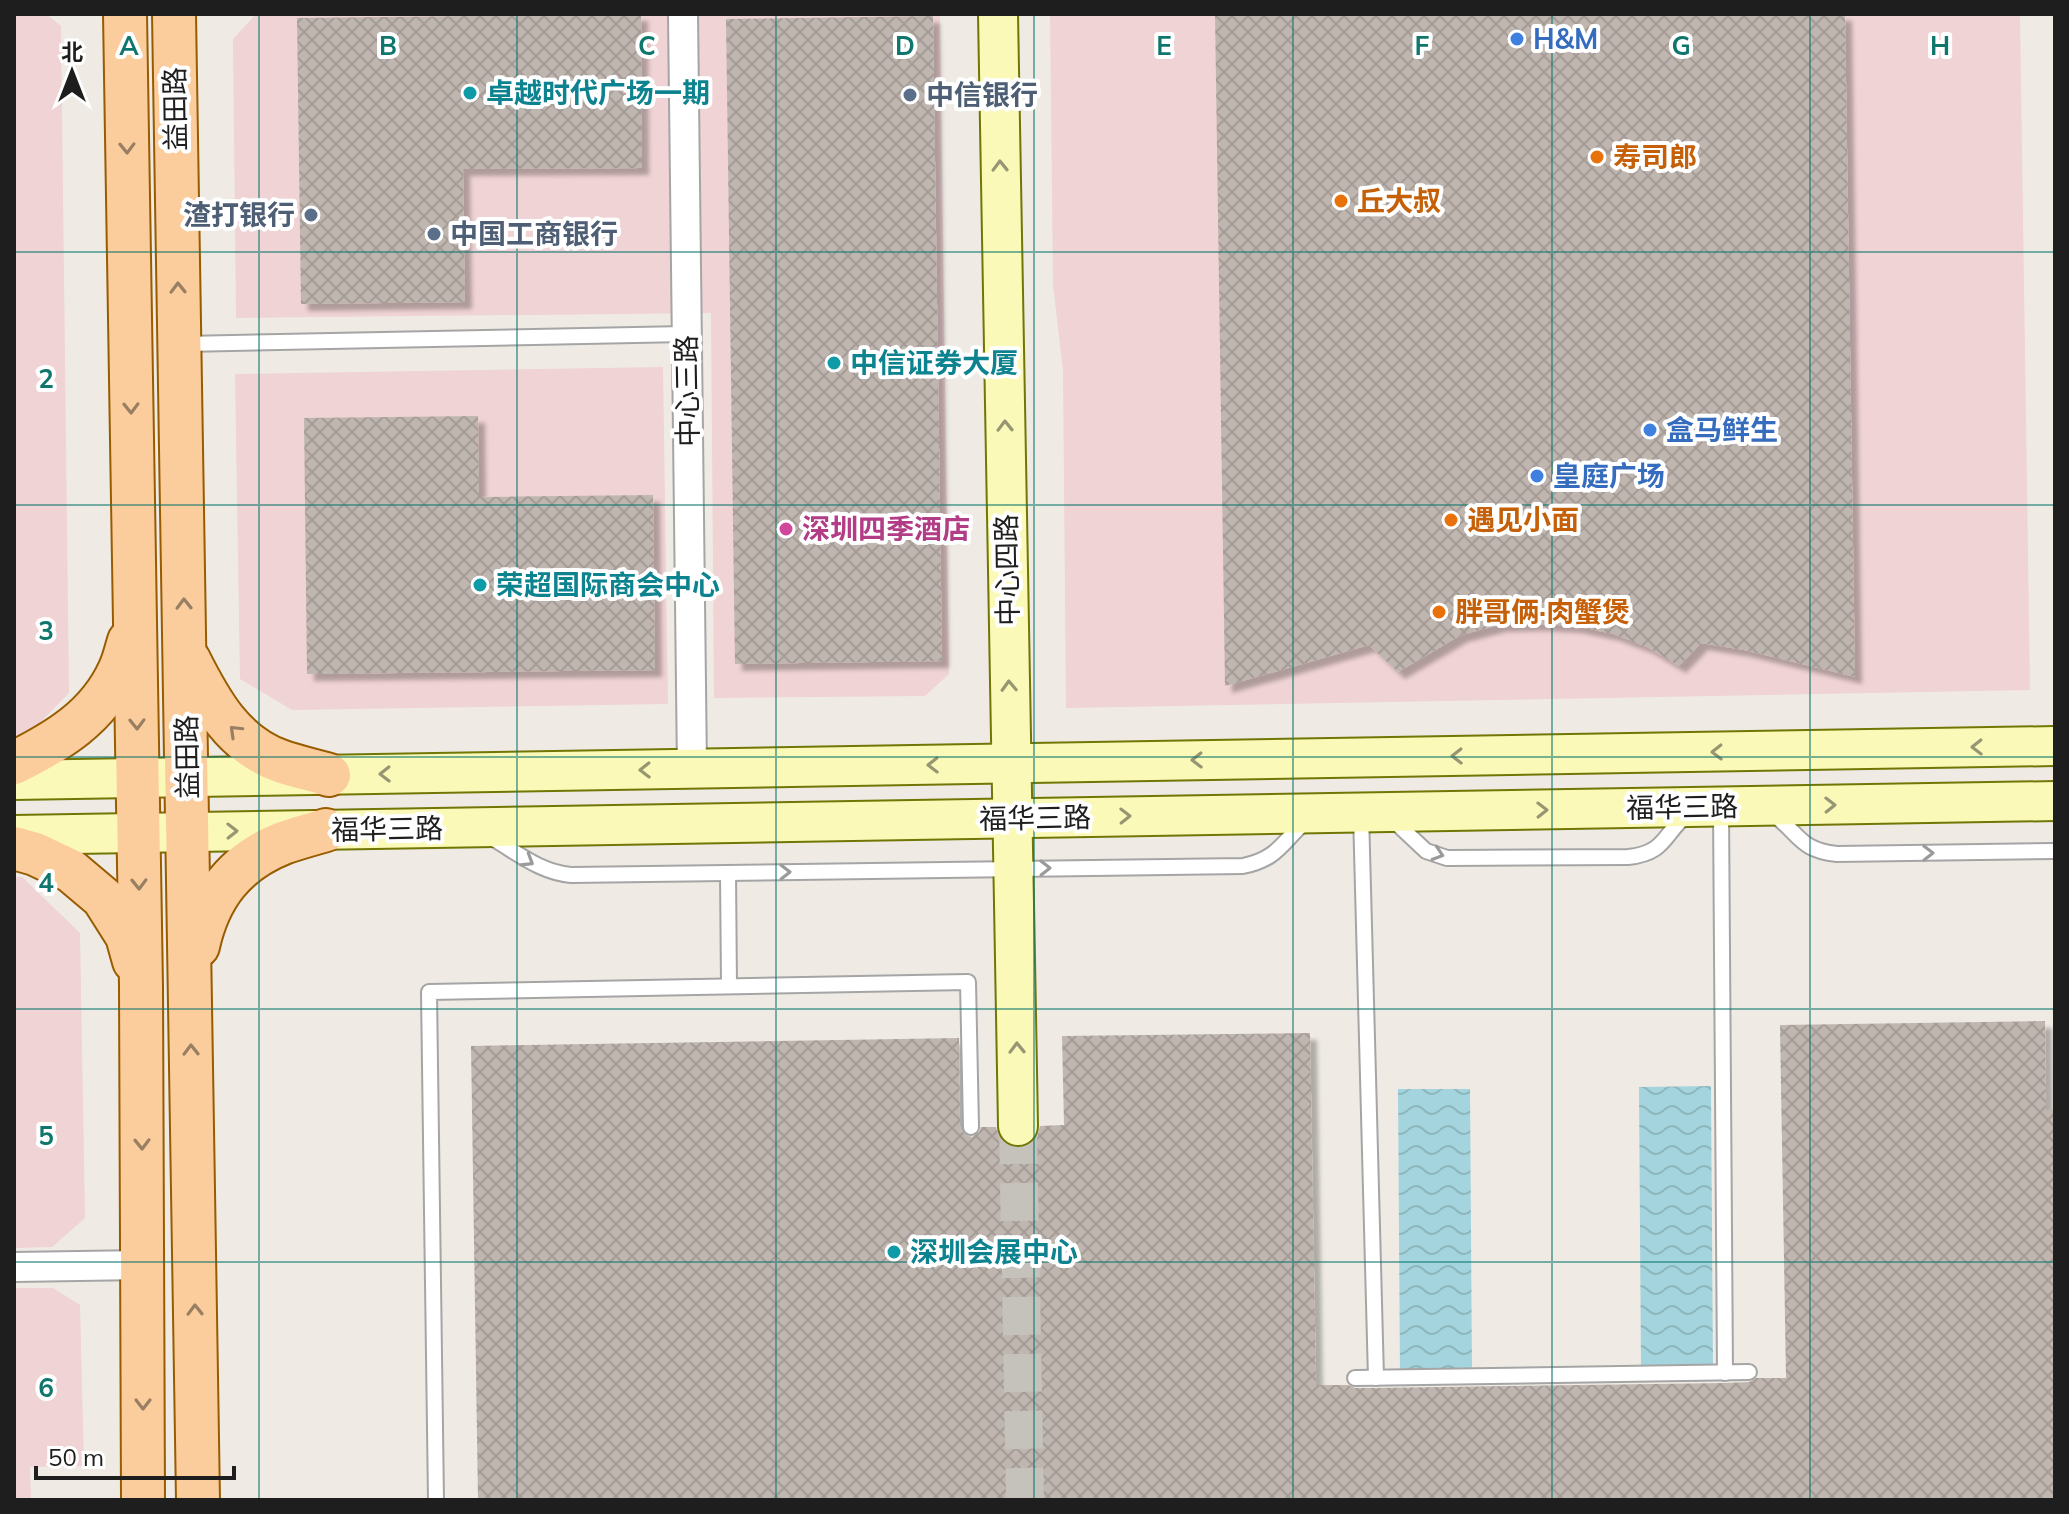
<svg xmlns="http://www.w3.org/2000/svg" width="2069" height="1514" viewBox="0 0 2069 1514" font-family="Mulish,'Noto Sans SC',sans-serif">
	<style>
		.commercial { fill: #f0d3d4 }
		.water { fill: url(#water-waves) }
		.building { fill: url(#building-cross-hatch); filter: url(#shadow) }
		.lines { fill: none; stroke-linecap: round; stroke-linejoin: round }
		.secondary-tunnel { stroke: #c5c2bc; stroke-width: 38; stroke-dasharray: 38 19; stroke-linecap: butt }
		.lane-casing { stroke: #a5a5a5; stroke-width: 18 }
		.street-casing { stroke: #a5a5a5; stroke-width: 32 }
		.secondary-casing { stroke: #717605; stroke-width: 42 }
		.primary-casing { stroke: #985c00; stroke-width: 46 }
		.lane { stroke: #fff; stroke-width: 14 }
		.street { stroke: #fff; stroke-width: 28 }
		.secondary { stroke: #faf9b8; stroke-width: 38 }
		.primary { stroke: #fccd9c; stroke-width: 42 }
		.oneway { stroke: #987e63 }
		.oneway2 { stroke: #979673 }
		.oneway3 { stroke: #9a9a9a }
		.grid { fill: none; stroke: #0f766e; stroke-width: 2; stroke-opacity: 0.55 }
		.shop-dot { fill: #3f7fe0; stroke: #fff; stroke-width: 3 }
		.culture-dot { fill: #0f9aa8; stroke: #fff; stroke-width: 3 }
		.service-dot { fill: #5c6f8a; stroke: #fff; stroke-width: 3 }
		.food-dot { fill: #e8710a; stroke: #fff; stroke-width: 3 }
		.hotel-dot { fill: #d1479c; stroke: #fff; stroke-width: 3 }
		.labels { text-anchor: middle; stroke-width: 8; stroke-linejoin: round; paint-order: stroke }
		.shop-label { font-size: 28px; font-weight: bold; fill: #366cbe; stroke: #fff; text-anchor: start }
		.culture-label { font-size: 28px; font-weight: bold; fill: #0d838f; stroke: #fff; text-anchor: start }
		.service-label { font-size: 28px; font-weight: bold; fill: #4e5e75; stroke: #fff; text-anchor: start }
		.street-label { font-size: 28px; fill: #1e1e1e; stroke: #fff }
		.food-label { font-size: 28px; font-weight: bold; fill: #c56008; stroke: #fff; text-anchor: start }
		.hotel-label { font-size: 28px; font-weight: bold; fill: #b23c85; stroke: #fff; text-anchor: start }
		.grid-label { font-size: 26px; text-anchor: middle; font-weight: bold; fill: #0f766e; stroke: #fff; stroke-width: 8; stroke-linejoin: round; paint-order: stroke }
	</style>
	<defs>
		<pattern id="water-waves" width="16" height="10" patternUnits="userSpaceOnUse" patternTransform="scale(2)"><rect width="16" height="10" fill="#a4d4dd"/><path d="M0 5q4-4 8 0t8 0" fill="none" stroke="#8db6bd"/></pattern>
		<pattern id="building-cross-hatch" width="8" height="8" patternUnits="userSpaceOnUse" patternTransform="scale(2)"><rect width="8" height="8" fill="#c0b6b0"/><path d="M0 0l8 8M0 8l8-8" fill="none" stroke="#a59c97"/></pattern>
		<filter id="shadow"><feDropShadow dx="7" dy="7" stdDeviation="2" flood-color="#0004"/></filter>
	</defs>
	<rect width="100%" height="100%" fill="#efebe4"/>
	<g class="commercial">
		<path d="M14 14H46L61 26 69 693 22 741H14Z"/>
		<path d="M256 14H940L949 674 925 696 714 698 711 313 236 318 233 39Z"/>
		<path d="M1050 14H2020L2030 690 1066 708 1063 371 1053 285Z"/>
		<path d="M663 367 668 704 292 710 240 679 235 374Z"/>
		<path d="M14 877H22L80 933 85 1218 52 1247 14 1248Z"/>
		<path d="M14 1288H53L80 1305 84 1466 30 1467 31 1500H14Z"/>
	</g>
	<g class="water">
		<path d="M1711 1086 1713 1370H1641L1639 1087Z"/>
		<path d="M1398 1089H1470L1472 1373 1400 1374Z"/>
	</g>
	<g class="building">
		<path d="M641 14 642 168 463 169 465 302 301 304 297 18Z"/>
		<path d="M1215 14H1845L1855 677 1744 650 1701 643 1679 666 1647 647 1613 634 1575 626 1539 624 1499 625 1461 635 1398 672 1369 645 1225 686Z"/>
		<path d="M933 16 942 661 735 664 726 19Z"/>
		<path d="M478 416 479 497 653 495 655 670 307 674 304 418Z"/>
		<path d="M2045 1021 2046 1110H2055V1500H478L471 1046 959 1038 960 1127 962 1131 966 1135 972 1137 979 1132 981 1127H996L999 1137 1007 1145 1019 1148 1030 1144 1037 1137 1040 1126 1064 1125 1062 1036 1310 1033 1316 1385H1348L1355 1388H1375L1726 1383 1749 1382 1756 1378H1786L1780 1025Z"/>
	</g>
	<g class="lines">
		<path class="secondary-tunnel" d="M1018 1126 1025 1500"/>
		<g class="lane-casing">
			<g id="lane">
				<path d="M184 344 686 334"/>
				<path d="M1721 809 1725 1373"/>
				<path d="M1361 813 1376 1378"/>
				<path d="M1773 814C1800 834 1799 850 1837 854L2055 851"/>
				<path d="M1393 820 1426 851 1447 858 1628 857C1667 853 1663 833 1689 813"/>
				<path d="M490 837C517 852 539 872 571 875L1243 866C1278 859 1282 842 1306 821"/>
				<path d="M728 873 729 986"/>
				<path d="M1355 1378 1749 1372"/>
				<path d="M436 1500 429 992 968 982 971 1127"/>
			</g>
		</g>
		<g class="street-casing">
			<g id="street">
				<path d="M683 14 692 769"/>
				<path d="M14 1267 143 1265"/>
			</g>
		</g>
		<g class="secondary-casing">
			<g id="secondary">
				<path d="M998 14 1018 1126"/>
				<path d="M14 780 2055 746"/>
				<path d="M14 835 2055 801"/>
			</g>
		</g>
		<g class="primary-casing">
			<g id="primary">
				<path d="M125 14 141 986 143 1500"/>
				<path d="M174 14 198 1500"/>
				<path d="M189 660C210 702 233 744 280 761 296 767 313 770 329 775"/>
				<path d="M14 763C58 741 98 717 119 671 124 661 126 650 129 641"/>
				<path d="M14 848 35 854 71 871 103 898 127 936 134 961"/>
				<path d="M198 946C209 896 235 862 283 843 297 838 312 834 326 830"/>
			</g>
		</g>
		<use href="#lane" class="lane"/>
		<use href="#street" class="street"/>
		<use href="#secondary" class="secondary"/>
		<use href="#primary" class="primary"/>
	</g>
	<defs><path id="oneway-chevron" d="M-2-3.5L2.5 0L-2 3.5" fill="none" stroke-width="1.6" stroke-linecap="round" stroke-linejoin="round" transform="scale(2)"/></defs>
	<g class="oneway">
		<use href="#oneway-chevron" transform="translate(127 148) rotate(89)"/>
		<use href="#oneway-chevron" transform="translate(178 288) rotate(-91)"/>
		<use href="#oneway-chevron" transform="translate(131 408) rotate(89)"/>
		<use href="#oneway-chevron" transform="translate(184 604) rotate(-91)"/>
		<use href="#oneway-chevron" transform="translate(137 724) rotate(89)"/>
		<use href="#oneway-chevron" transform="translate(235 731) rotate(-136)"/>
		<use href="#oneway-chevron" transform="translate(139 884) rotate(89)"/>
		<use href="#oneway-chevron" transform="translate(191 1050) rotate(-91)"/>
		<use href="#oneway-chevron" transform="translate(142 1144) rotate(89)"/>
		<use href="#oneway-chevron" transform="translate(195 1310) rotate(-91)"/>
		<use href="#oneway-chevron" transform="translate(143 1404) rotate(90)"/>
	</g>
	<g class="oneway2">
		<use href="#oneway-chevron" transform="translate(1000 166) rotate(-91)"/>
		<use href="#oneway-chevron" transform="translate(1005 426) rotate(-91)"/>
		<use href="#oneway-chevron" transform="translate(1009 686) rotate(-92)"/>
		<use href="#oneway-chevron" transform="translate(1977 747) rotate(179)"/>
		<use href="#oneway-chevron" transform="translate(1717 752) rotate(179)"/>
		<use href="#oneway-chevron" transform="translate(1457 756) rotate(179)"/>
		<use href="#oneway-chevron" transform="translate(1197 760) rotate(179)"/>
		<use href="#oneway-chevron" transform="translate(933 765) rotate(179)"/>
		<use href="#oneway-chevron" transform="translate(645 770) rotate(179)"/>
		<use href="#oneway-chevron" transform="translate(385 774) rotate(179)"/>
		<use href="#oneway-chevron" transform="translate(1830 805) rotate(-1)"/>
		<use href="#oneway-chevron" transform="translate(1542 810) rotate(-1)"/>
		<use href="#oneway-chevron" transform="translate(1125 816) rotate(-1)"/>
		<use href="#oneway-chevron" transform="translate(232 831) rotate(-1)"/>
		<use href="#oneway-chevron" transform="translate(1017 1048) rotate(-91)"/>
	</g>
	<g class="oneway3">
		<use href="#oneway-chevron" transform="translate(1928 853) rotate(-1)"/>
		<use href="#oneway-chevron" transform="translate(1438 854) rotate(18)"/>
		<use href="#oneway-chevron" transform="translate(528 861) rotate(32)"/>
		<use href="#oneway-chevron" transform="translate(1045 868) rotate(-1)"/>
		<use href="#oneway-chevron" transform="translate(785 872) rotate(-1)"/>
	</g>
	<path class="grid" d="M259 14V1500M517 14V1500M776 14V1500M1034 14V1500M1293 14V1500M1552 14V1500M1810 14V1500M14 252H2055M14 505H2055M14 757H2055M14 1009H2055M14 1262H2055"/>
	<g class="shop-dot">
		<circle cx="1517" cy="39" r="8"/>
		<circle cx="1650" cy="430" r="8"/>
		<circle cx="1537" cy="476" r="8"/>
	</g>
	<g class="culture-dot">
		<circle cx="470" cy="93" r="8"/>
		<circle cx="834" cy="363" r="8"/>
		<circle cx="480" cy="585" r="8"/>
		<circle cx="894" cy="1252" r="8"/>
	</g>
	<g class="service-dot">
		<circle cx="910" cy="95" r="8"/>
		<circle cx="311" cy="215" r="8"/>
		<circle cx="434" cy="234" r="8"/>
	</g>
	<g class="food-dot">
		<circle cx="1597" cy="157" r="8"/>
		<circle cx="1341" cy="201" r="8"/>
		<circle cx="1451" cy="520" r="8"/>
		<circle cx="1439" cy="612" r="8"/>
	</g>
	<circle class="hotel-dot" cx="786" cy="529" r="8"/>
	<g class="labels">
		<g class="shop-label">
			<text x="1533" y="49">H&amp;M</text>
			<text x="1666" y="440">盒马鲜生</text>
			<text x="1553" y="486">皇庭广场</text>
		</g>
		<g class="culture-label">
			<text x="486" y="103">卓越时代广场一期</text>
			<text x="850" y="373">中信证券大厦</text>
			<text x="496" y="595">荣超国际商会中心</text>
			<text x="910" y="1262">深圳会展中心</text>
		</g>
		<g class="service-label">
			<text x="926" y="105">中信银行</text>
			<text x="295" y="225" text-anchor="end">渣打银行</text>
			<text x="450" y="244">中国工商银行</text>
		</g>
		<g class="street-label">
			<text transform="translate(175 109) rotate(-91)" y="10">益田路</text>
			<text transform="translate(687 391) rotate(-91)" y="10">中心三路</text>
			<text transform="translate(1007 570) rotate(-91)" y="10">中心四路</text>
			<text transform="translate(187 757) rotate(-91)" y="10">益田路</text>
			<text transform="translate(1682 807) rotate(-1)" y="10">福华三路</text>
			<text transform="translate(1035 818) rotate(-1)" y="10">福华三路</text>
			<text transform="translate(387 829) rotate(-1)" y="10">福华三路</text>
		</g>
		<g class="food-label">
			<text x="1613" y="167">寿司郎</text>
			<text x="1357" y="211">丘大叔</text>
			<text x="1467" y="530">遇见小面</text>
			<text x="1455" y="622">胖哥俩·肉蟹煲</text>
		</g>
		<g class="hotel-label">
			<text x="802" y="539">深圳四季酒店</text>
		</g>
	</g>
	<g class="grid-label">
		<text x="129" y="55">A</text>
		<text x="388" y="55">B</text>
		<text x="647" y="55">C</text>
		<text x="905" y="55">D</text>
		<text x="1164" y="55">E</text>
		<text x="1422" y="55">F</text>
		<text x="1681" y="55">G</text>
		<text x="1940" y="55">H</text>
		<text x="46" y="388">2</text>
		<text x="46" y="640">3</text>
		<text x="46" y="892">4</text>
		<text x="46" y="1145">5</text>
		<text x="46" y="1397">6</text>
	</g>
	<rect width="2069" height="1514" fill="none" stroke="#1e1e1e" stroke-width="32"/>
	<g transform="translate(72 72)" stroke="#ffffff" stroke-width="6" paint-order="stroke">
	<path d="M0-6L14 30L0 20L-14 30Z" fill="#1e1e1e"/>
	<text y="-12" font-size="22" font-weight="bold" text-anchor="middle" fill="#1e1e1e">北</text>
	</g>
	<path d="M36 1466v12h198v-12" fill="none" stroke="#1e1e1e" stroke-width="4"/>
	<text x="48" y="1466" font-size="24" fill="#1e1e1e" stroke="#ffffff" stroke-width="6" paint-order="stroke">50 m</text>
</svg>
